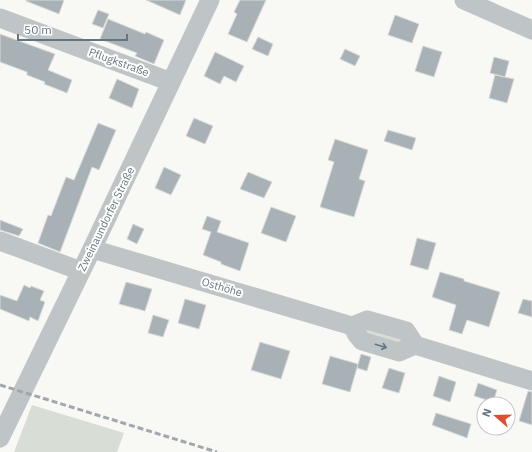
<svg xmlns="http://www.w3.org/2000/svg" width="532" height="452" viewBox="0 0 532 452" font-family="'IBM Plex Sans',sans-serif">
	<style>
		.green { fill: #d8ddd5 }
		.building { fill: #a8b1b6; stroke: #dad9d8 }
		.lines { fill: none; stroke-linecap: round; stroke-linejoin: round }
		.minor { stroke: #bfc4c7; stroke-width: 19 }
		.rail { stroke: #a1a8ad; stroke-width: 3; stroke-dasharray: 6 3; stroke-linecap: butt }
		.oneway { stroke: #64757f }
		.labels { text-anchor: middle; stroke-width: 4; stroke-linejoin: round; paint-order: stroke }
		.street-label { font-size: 11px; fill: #64757f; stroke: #fff }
	</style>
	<rect width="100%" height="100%" fill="#f8f8f5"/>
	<g class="green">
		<path d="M364 327 402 334 405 345 366 337Z"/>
		<path d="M32 405 124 433 117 452H14Z"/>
	</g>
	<g class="building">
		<path d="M26 0H64L59 14 26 1Z"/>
		<path d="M146 0H186L180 15Z"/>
		<path d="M240 0H266L247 42 228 34 237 14 234 12Z"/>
		<path d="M98 10 109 14 103 28 92 24Z"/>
		<path d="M395 15 419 24 412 43 388 35Z"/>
		<path d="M108 19 145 34 146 32 164 40 154 64 135 56 137 53 100 39Z"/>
		<path d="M0 34 55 54 48 70 72 80 67 93 44 84 45 82 27 75V72L0 62Z"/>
		<path d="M258 37 273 44 268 56 252 49Z"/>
		<path d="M423 46 442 52 434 77 415 71Z"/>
		<path d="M345 49 360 56 355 66 340 59Z"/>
		<path d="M215 52 244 66 236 82 224 76 220 84 204 76Z"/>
		<path d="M494 57 509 61 505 77 490 73Z"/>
		<path d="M495 75 514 79 507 103 489 98Z"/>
		<path d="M117 79 139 89 132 108 109 98Z"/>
		<path d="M194 118 213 126 205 144 186 136Z"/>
		<path d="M98 123 116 130 99 170 92 167 60 252 38 243 48 215 51 216 66 177 74 180Z"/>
		<path d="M388 130 416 138 412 150 384 141Z"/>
		<path d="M335 139 368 150 359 179 365 181 354 217 320 207 334 162 328 160Z"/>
		<path d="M164 167 181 175 171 195 155 188Z"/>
		<path d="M248 172 272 182 264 198 240 189Z"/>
		<path d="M271 207 296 216 286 242 261 233Z"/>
		<path d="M207 216 221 221 217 232 249 243 240 271 221 264V262L203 255 211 232 202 229Z"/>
		<path d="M0 220 23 229 19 236 0 230Z"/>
		<path d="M133 224 144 229 137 244 127 239Z"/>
		<path d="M417 238 436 243 428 270 410 265Z"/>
		<path d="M440 272 464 279V281L500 292 489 327 467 320 462 334 449 330 456 305 432 297Z"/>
		<path d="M126 282 152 289 145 311 119 304Z"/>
		<path d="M24 285 30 288 31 286 44 291 40 300 45 302 38 321 30 317 29 321 0 309V295L17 301Z"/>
		<path d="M185 299 206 305 199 329 178 323Z"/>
		<path d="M523 299 532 301V317L518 313Z"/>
		<path d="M153 315 169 320 163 337 148 333Z"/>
		<path d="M260 342 290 351 281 379 251 370Z"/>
		<path d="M361 354 371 357 367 371 357 368Z"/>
		<path d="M330 356 358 364 350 392 322 384Z"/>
		<path d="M389 368 405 373 399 393 382 388Z"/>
		<path d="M439 376 456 382 450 402 433 396Z"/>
		<path d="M478 383 497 390 493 402 474 396Z"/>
		<path d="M528 391 532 392V425L519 421Z"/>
		<path d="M436 413 471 424 467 438 432 425Z"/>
	</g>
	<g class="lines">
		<g class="minor">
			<path d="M464 0 532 30"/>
			<path d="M0 18 171 82"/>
			<path d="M0 241 81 271"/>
			<path d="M92 249 352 326 367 320 406 331 415 345 532 381"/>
			<path d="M352 326 357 335 362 341 399 352 415 345"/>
			<path d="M0 438 92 249 210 0"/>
		</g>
		<path class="rail" d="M0 385 217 452"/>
	</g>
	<defs><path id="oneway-shaft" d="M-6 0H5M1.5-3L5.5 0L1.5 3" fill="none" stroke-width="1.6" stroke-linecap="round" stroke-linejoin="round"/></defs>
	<use class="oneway" href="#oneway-shaft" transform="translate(381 346) rotate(17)"/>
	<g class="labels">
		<g class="street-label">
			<text transform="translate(119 62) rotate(20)" y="4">Pflugkstraße</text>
			<text transform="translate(106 219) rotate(-64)" y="4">Zweinaundorfer Straße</text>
			<text transform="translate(222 287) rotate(16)" y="4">Osthöhe</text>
		</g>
	</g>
	<g transform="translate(496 416) rotate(290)"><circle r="19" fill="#ffffff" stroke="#c1c8cc"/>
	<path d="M0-3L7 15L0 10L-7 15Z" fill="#dd4d30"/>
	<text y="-6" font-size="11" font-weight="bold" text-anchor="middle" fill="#64757f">N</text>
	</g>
	<path d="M18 34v6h109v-6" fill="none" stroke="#64757f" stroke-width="2"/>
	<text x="24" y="34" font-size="12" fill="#64757f" stroke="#ffffff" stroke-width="3" paint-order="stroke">50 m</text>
</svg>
